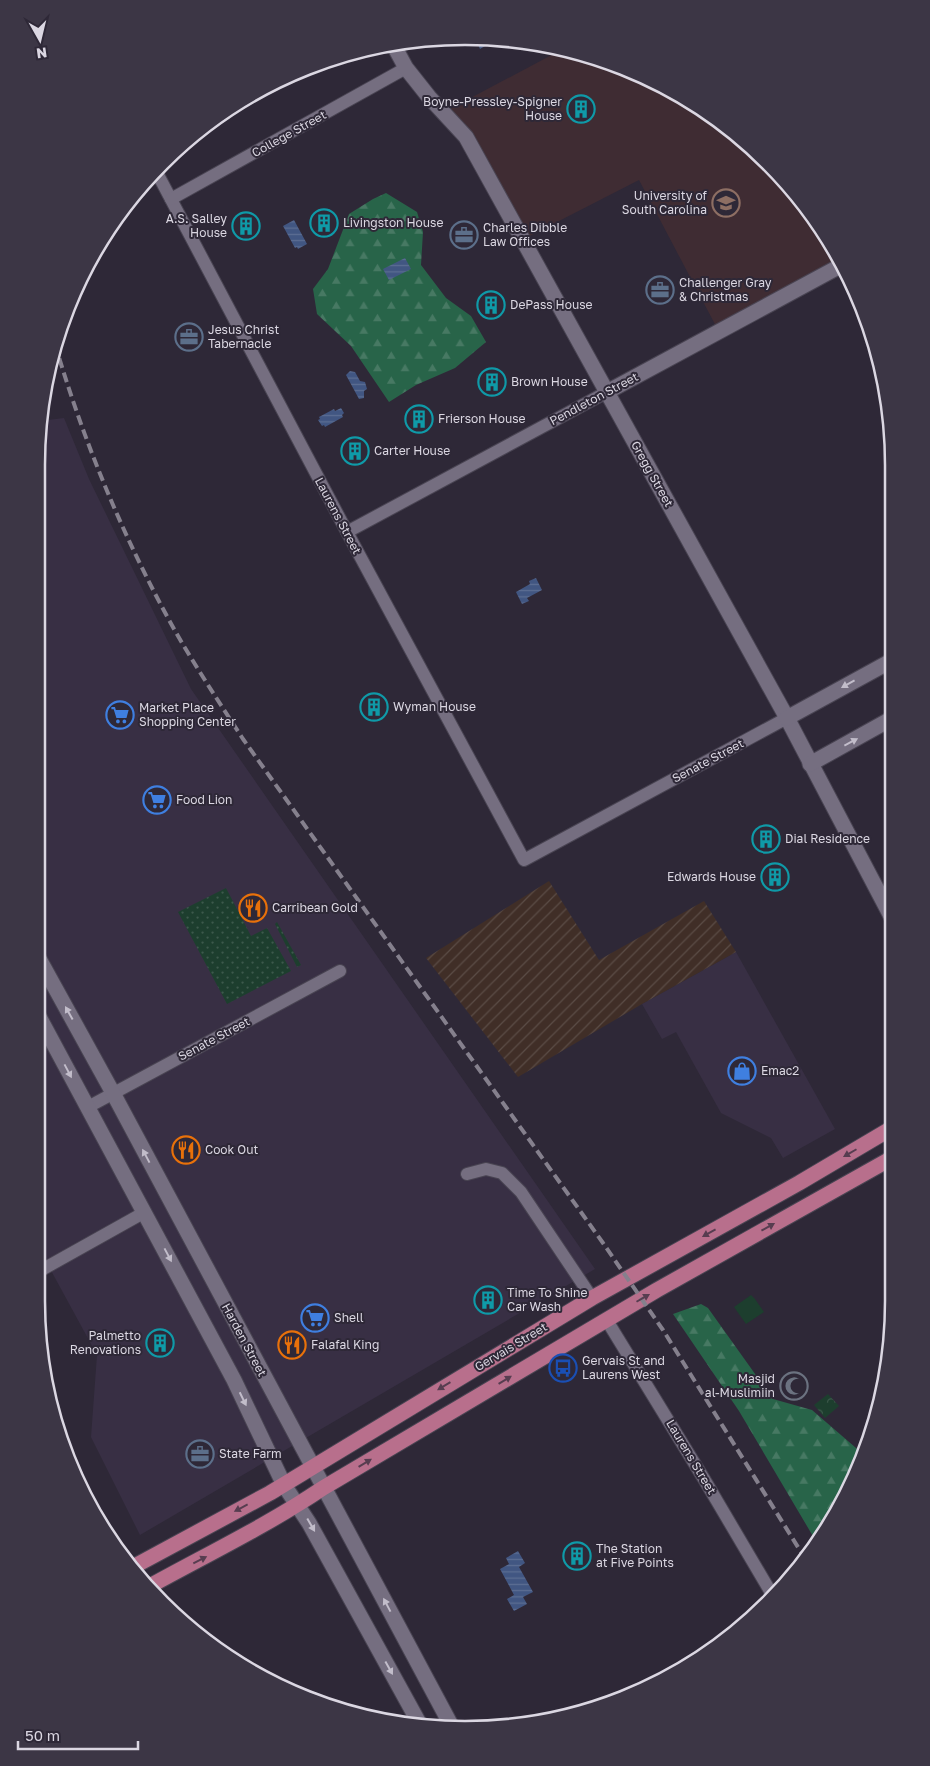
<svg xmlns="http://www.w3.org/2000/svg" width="930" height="1766" viewBox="0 0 930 1766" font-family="'Golos Text',sans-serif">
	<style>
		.built { fill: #382f44 }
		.industrial { fill: url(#industrial-furrows) }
		.education { fill: #3f2c33 }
		.grass { fill: url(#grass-dots) }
		.forest { fill: url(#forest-firs) }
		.park { fill: url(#park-crowns) }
		.pitch { fill: #1d3e2e }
		.water { fill: url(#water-rules) }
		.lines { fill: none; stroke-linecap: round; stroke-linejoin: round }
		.street-casing { stroke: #494452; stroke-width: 14 }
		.secondary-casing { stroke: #494452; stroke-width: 17 }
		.primary-casing { stroke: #494452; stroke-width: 17 }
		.street { stroke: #756e80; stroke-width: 12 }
		.secondary { stroke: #756e80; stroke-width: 15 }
		.primary { stroke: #b86f8c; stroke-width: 15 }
		.rail { stroke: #85808d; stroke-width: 4; stroke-dasharray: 10 5; stroke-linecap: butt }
		.oneway { fill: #c2bdca }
		.oneway2 { fill: #573d50 }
		.labels { text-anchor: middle; stroke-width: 4; stroke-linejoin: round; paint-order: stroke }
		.poi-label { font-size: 12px; fill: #dbd7e2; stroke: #2e2837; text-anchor: start }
		.street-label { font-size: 12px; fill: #dbd7e2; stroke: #2e2837 }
		.rim { fill: none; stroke: #dbd7e2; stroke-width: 2.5 }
	</style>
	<defs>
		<pattern id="industrial-furrows" width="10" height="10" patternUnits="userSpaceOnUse" patternTransform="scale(1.25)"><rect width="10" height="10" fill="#402e27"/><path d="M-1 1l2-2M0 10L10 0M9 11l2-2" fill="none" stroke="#5b4c46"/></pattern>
		<pattern id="grass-dots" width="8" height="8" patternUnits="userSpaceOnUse" patternTransform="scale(1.25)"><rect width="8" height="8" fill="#1d3e2e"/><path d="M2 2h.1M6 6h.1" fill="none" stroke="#3d594c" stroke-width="1.8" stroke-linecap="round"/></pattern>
		<pattern id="forest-firs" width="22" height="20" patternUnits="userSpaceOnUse" patternTransform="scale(1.25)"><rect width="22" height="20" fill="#286449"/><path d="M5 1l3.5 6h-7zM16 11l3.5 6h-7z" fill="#477963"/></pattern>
		<pattern id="park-crowns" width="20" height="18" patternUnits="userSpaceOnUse" patternTransform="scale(1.25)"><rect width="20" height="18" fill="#1d3e2e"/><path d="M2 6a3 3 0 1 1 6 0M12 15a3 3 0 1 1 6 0" fill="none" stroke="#3d594c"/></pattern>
		<pattern id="water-rules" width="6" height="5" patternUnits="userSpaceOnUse" patternTransform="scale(1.25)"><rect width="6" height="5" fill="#415682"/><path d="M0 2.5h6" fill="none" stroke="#5c6e93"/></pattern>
	</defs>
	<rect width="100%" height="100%" fill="#2e2837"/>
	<g class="built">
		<path d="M64 418 89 479 191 689 595 1269 140 1535 91 1437 97 1355 36 1243 37 437 40 421Z"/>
		<path d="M736 952 835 1129 783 1158 771 1138 721 1113 676 1032 662 1039 642 1004Z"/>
	</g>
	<path class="industrial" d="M549 881 599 960 704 901 736 952 642 1004 518 1077 426 958Z"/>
	<path class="education" d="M561 48 576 51 655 81 747 142 821 227 841 264 718 330 639 180 518 242 448 110 561 50Z"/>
	<g class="grass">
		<path d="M226 888 251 936 267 928 291 971 227 1004 178 912Z"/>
		<path d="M277 922 301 965 297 967 275 924Z"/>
	</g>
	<g class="forest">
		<path d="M386 193 417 212 423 232 421 265 446 298 471 316 486 342 455 368 416 385 389 402 351 346 317 314 313 289 328 269 349 214 373 199Z"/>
		<path d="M701 1304 708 1308 773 1399 812 1410 863 1454 854 1479 849 1487V1491L817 1543 739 1411 673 1314Z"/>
	</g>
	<path class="park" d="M828 1394 839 1406 825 1418 814 1405Z"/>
	<path class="pitch" d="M751 1295 755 1299 764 1312 746 1324 734 1307Z"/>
	<g class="water">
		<path d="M493 37 499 38 502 43 495 47 492 42 480 49 475 38Z"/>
		<path d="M294 220 307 244 298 249 297 247 295 248 283 226Z"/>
		<path d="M405 258 411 269 389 280 383 269Z"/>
		<path d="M350 371 355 372 360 381 365 382 367 389 364 391V398L359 399 346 375Z"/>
		<path d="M341 408 344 413 342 415 343 417 325 427 324 425 322 426 318 420 320 419 319 417 334 409 335 411Z"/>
		<path d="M536 578 542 590 527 598 529 601 522 604 516 592 530 584 529 581Z"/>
		<path d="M518 1551 525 1563 519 1567 533 1592 523 1597 527 1604 514 1611 507 1599 514 1595 500 1569 509 1564 506 1558Z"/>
	</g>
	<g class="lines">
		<g class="street-casing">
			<g id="street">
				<path d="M156 171 347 532 524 860 787 718"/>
				<path d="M171 199 406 68"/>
				<path d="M347 532 607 392"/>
				<path d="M88 1107 340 971"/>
				<path d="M467 1174 486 1169 502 1173 521 1192 592 1298"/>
				<path d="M36 1273 145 1212"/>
				<path d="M606 1319 704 1479 773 1596"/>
			</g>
		</g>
		<g class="secondary-casing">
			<g id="secondary">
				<path d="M393 44 406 68 429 97 466 137 787 718 892 918"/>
				<path d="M607 392 842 265"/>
				<path d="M787 718 891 661"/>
				<path d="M810 764 891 719"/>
				<path d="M37 955 113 1093 451 1725"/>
				<path d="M37 1013 234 1380 284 1485 309 1523 418 1721"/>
			</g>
		</g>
		<g class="primary-casing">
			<g id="primary">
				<path d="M131 1568 270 1493 592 1298 799 1183 892 1128"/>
				<path d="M150 1586C208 1554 268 1525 323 1488L657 1290 892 1158"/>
			</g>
		</g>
		<use href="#street" class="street"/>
		<use href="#secondary" class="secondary"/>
		<use href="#primary" class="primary"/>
		<path class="rail" d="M55 344C84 443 124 539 174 629 195 666 219 702 243 739L603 1243 663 1330 806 1560"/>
	</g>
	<defs><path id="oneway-solid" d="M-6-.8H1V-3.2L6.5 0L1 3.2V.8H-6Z" transform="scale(1.25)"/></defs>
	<g class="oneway">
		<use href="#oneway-solid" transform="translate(848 684) rotate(151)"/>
		<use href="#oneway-solid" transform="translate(851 742) rotate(-28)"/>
		<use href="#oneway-solid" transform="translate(69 1013) rotate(-119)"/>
		<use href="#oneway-solid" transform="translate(68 1071) rotate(62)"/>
		<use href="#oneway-solid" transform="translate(146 1156) rotate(-118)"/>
		<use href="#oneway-solid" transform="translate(168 1255) rotate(62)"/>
		<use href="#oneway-solid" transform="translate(243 1399) rotate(64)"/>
		<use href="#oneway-solid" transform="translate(311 1525) rotate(60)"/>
		<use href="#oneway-solid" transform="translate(387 1605) rotate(-118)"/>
		<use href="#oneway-solid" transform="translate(389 1668) rotate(61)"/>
	</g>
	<g class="oneway2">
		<use href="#oneway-solid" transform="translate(850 1153) rotate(150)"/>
		<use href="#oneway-solid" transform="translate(768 1227) rotate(-29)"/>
		<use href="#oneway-solid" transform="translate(709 1233) rotate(151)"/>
		<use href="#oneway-solid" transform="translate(643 1298) rotate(-30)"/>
		<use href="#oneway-solid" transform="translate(505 1380) rotate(-31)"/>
		<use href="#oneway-solid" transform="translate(444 1386) rotate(149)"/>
		<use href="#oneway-solid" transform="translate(365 1463) rotate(-31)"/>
		<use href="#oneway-solid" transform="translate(241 1508) rotate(152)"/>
		<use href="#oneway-solid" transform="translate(200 1560) rotate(-27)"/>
	</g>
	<defs>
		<g id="building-ring" transform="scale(1.4375)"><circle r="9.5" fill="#2e2837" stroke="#0f9aa8" stroke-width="1.5"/><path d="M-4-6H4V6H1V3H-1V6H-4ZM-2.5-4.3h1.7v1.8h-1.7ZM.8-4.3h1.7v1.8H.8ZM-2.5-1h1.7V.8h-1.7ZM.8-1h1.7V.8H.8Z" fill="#0f9aa8"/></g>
		<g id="university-ring" transform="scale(1.4375)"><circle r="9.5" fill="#2e2837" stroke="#8d6e63" stroke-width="1.5"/><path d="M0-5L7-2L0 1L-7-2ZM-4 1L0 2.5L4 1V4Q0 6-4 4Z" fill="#8d6e63"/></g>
		<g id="office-ring" transform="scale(1.4375)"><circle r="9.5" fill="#2e2837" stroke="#5c6f8a" stroke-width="1.5"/><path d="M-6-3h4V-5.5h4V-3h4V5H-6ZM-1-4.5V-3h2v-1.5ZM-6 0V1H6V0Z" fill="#5c6f8a"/></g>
		<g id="supermarket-ring" transform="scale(1.4375)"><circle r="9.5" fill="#2e2837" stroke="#3f7fe0" stroke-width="1.5"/><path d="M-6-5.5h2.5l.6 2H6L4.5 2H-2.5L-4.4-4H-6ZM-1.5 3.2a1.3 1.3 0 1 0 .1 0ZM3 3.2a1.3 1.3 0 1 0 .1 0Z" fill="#3f7fe0"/></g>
		<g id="restaurant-ring" transform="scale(1.4375)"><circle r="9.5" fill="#2e2837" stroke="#e8710a" stroke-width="1.5"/><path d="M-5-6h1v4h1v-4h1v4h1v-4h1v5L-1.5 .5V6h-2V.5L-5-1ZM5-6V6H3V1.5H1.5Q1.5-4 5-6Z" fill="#e8710a"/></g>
		<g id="shop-ring" transform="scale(1.4375)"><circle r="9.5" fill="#2e2837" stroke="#3f7fe0" stroke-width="1.5"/><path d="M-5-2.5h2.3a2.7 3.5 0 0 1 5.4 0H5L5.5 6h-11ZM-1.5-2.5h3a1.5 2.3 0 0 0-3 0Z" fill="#3f7fe0"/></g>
		<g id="bus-ring" transform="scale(1.4375)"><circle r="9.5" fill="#2e2837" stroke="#1a4fb4" stroke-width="1.5"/><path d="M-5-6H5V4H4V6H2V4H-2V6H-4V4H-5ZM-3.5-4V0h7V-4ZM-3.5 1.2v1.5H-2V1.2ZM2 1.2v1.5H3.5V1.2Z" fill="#1a4fb4"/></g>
		<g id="mosque-ring" transform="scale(1.4375)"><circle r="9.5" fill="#2e2837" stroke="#6b7280" stroke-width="1.5"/><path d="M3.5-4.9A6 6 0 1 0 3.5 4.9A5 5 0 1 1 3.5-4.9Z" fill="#6b7280"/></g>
	</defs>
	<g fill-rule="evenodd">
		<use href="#building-ring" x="581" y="109"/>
		<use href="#university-ring" x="726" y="203"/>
		<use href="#building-ring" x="324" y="223"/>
		<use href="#building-ring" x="246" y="226"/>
		<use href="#office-ring" x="464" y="235"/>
		<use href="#office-ring" x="660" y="290"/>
		<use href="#building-ring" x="491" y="305"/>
		<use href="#office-ring" x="189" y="337"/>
		<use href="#building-ring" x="492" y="382"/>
		<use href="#building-ring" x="419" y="419"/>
		<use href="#building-ring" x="355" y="451"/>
		<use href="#building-ring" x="374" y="707"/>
		<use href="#supermarket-ring" x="120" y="715"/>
		<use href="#supermarket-ring" x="157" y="800"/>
		<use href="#building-ring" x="766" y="839"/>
		<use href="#building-ring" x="775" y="877"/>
		<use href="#restaurant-ring" x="253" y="908"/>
		<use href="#shop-ring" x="742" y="1071"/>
		<use href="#restaurant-ring" x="186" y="1150"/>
		<use href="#building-ring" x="488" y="1300"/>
		<use href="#supermarket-ring" x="315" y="1318"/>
		<use href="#building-ring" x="160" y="1343"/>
		<use href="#restaurant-ring" x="292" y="1345"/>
		<use href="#bus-ring" x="563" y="1368"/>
		<use href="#mosque-ring" x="794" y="1386"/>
		<use href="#office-ring" x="200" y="1454"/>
		<use href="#building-ring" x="577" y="1556"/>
	</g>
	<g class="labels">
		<g class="poi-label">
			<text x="562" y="106" text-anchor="end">Boyne-Pressley-Spigner<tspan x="562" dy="14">House</tspan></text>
			<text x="707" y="200" text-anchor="end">University of<tspan x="707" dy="14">South Carolina</tspan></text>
			<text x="227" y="223" text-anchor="end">A.S. Salley<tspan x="227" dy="14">House</tspan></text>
			<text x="343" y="227">Livingston House</text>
			<text x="483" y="232">Charles Dibble<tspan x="483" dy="14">Law Offices</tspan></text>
			<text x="679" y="287">Challenger Gray<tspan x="679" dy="14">&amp; Christmas</tspan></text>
			<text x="510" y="309">DePass House</text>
			<text x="208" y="334">Jesus Christ<tspan x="208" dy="14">Tabernacle</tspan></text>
			<text x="511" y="386">Brown House</text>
			<text x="438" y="423">Frierson House</text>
			<text x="374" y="455">Carter House</text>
			<text x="393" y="711">Wyman House</text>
			<text x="139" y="712">Market Place<tspan x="139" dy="14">Shopping Center</tspan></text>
			<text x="176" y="804">Food Lion</text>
			<text x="785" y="843">Dial Residence</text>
			<text x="756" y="881" text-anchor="end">Edwards House</text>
			<text x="272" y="912">Carribean Gold</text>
			<text x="761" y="1075">Emac2</text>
			<text x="205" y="1154">Cook Out</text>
			<text x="507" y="1297">Time To Shine<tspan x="507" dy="14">Car Wash</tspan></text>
			<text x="334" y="1322">Shell</text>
			<text x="141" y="1340" text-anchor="end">Palmetto<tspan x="141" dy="14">Renovations</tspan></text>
			<text x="311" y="1349">Falafal King</text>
			<text x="582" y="1365">Gervais St and<tspan x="582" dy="14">Laurens West</tspan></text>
			<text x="775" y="1383" text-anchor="end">Masjid<tspan x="775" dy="14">al-Muslimiin</tspan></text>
			<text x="219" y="1458">State Farm</text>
			<text x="596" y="1553">The Station<tspan x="596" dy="14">at Five Points</tspan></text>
		</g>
		<g class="street-label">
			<text transform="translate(289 134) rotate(-29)" y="4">College Street</text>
			<text transform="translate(594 399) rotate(-28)" y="4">Pendleton Street</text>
			<text transform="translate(652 474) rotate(61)" y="4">Gregg Street</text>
			<text transform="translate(338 516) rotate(62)" y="4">Laurens Street</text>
			<text transform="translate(708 761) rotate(-28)" y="4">Senate Street</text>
			<text transform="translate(214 1039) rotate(-28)" y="4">Senate Street</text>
			<text transform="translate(244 1340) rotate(62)" y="4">Harden Street</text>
			<text transform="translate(511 1347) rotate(-31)" y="4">Gervais Street</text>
			<text transform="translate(691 1457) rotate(59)" y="4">Laurens Street</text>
		</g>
	</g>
	<path d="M0 0H930V1766H0ZM465 45H465A420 420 0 0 1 885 465V1301A420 420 0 0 1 465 1721H465A420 420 0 0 1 45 1301V465A420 420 0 0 1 465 45Z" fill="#3c3645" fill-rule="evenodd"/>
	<path class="rim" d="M465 45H465A420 420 0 0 1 885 465V1301A420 420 0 0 1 465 1721H465A420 420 0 0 1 45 1301V465A420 420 0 0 1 465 45Z"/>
	<g transform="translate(40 40) rotate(172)" stroke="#2e2837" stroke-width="4" paint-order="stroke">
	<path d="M0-4L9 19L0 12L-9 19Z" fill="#dbd7e2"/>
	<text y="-8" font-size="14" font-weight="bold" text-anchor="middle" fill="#dbd7e2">N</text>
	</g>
	<path d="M18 1741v8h120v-8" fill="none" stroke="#dbd7e2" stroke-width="2.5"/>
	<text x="25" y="1741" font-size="15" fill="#dbd7e2" stroke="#2e2837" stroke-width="4" paint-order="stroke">50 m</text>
</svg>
